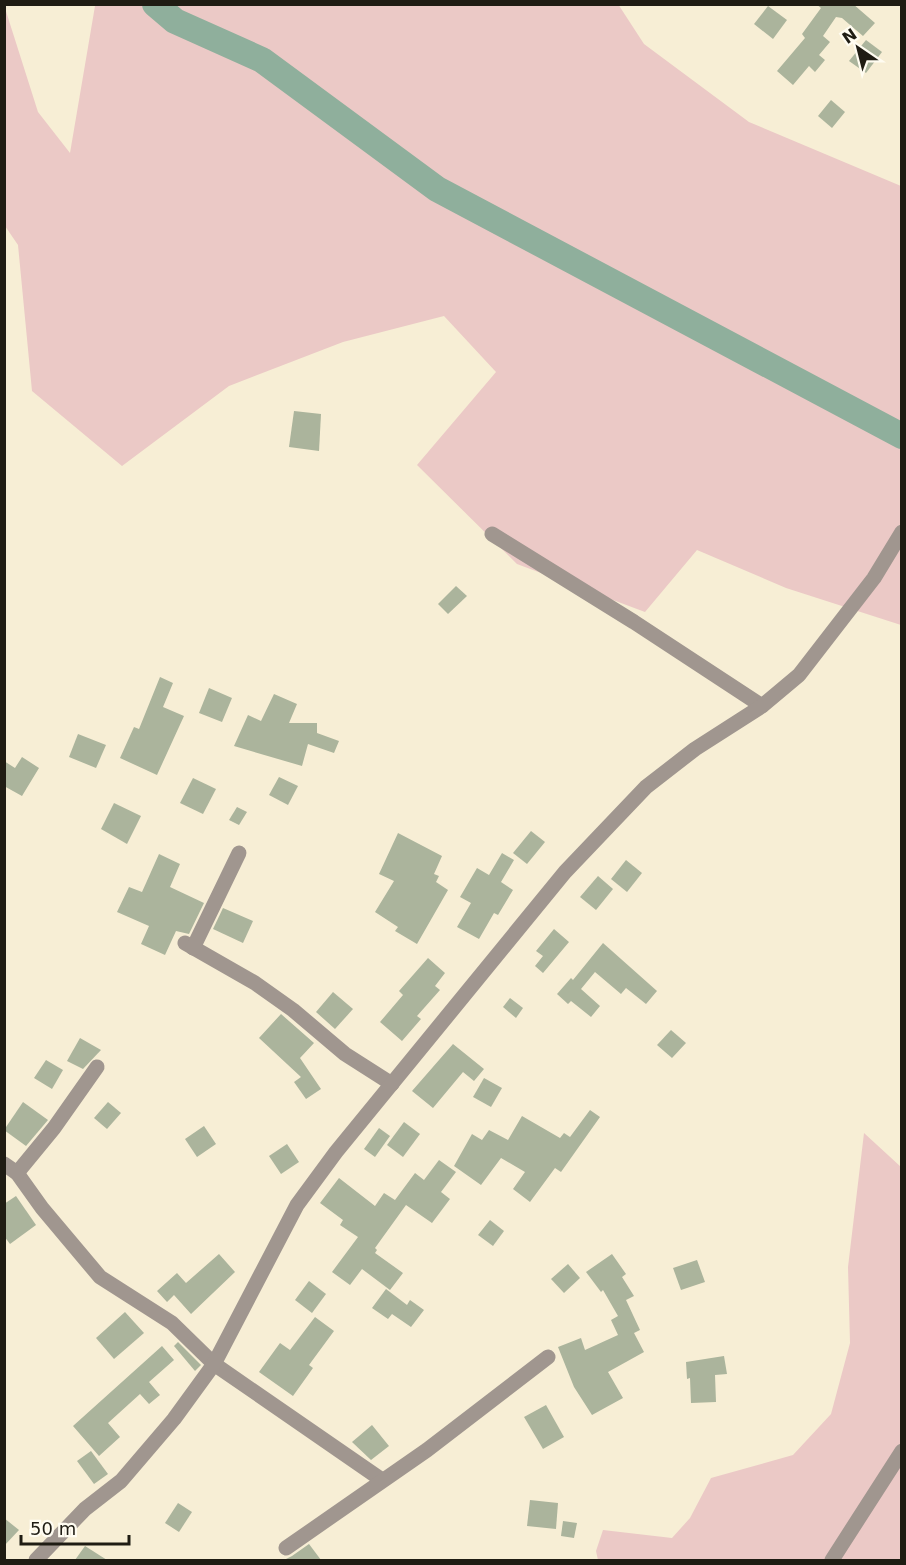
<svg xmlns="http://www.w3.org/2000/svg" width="906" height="1565" viewBox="0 0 906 1565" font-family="'DejaVu Sans',sans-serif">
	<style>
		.green { fill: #ebc9c6 }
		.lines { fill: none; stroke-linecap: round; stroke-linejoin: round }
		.river { stroke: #8faf9c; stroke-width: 26 }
		.building { fill: #abb49c }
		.minor { stroke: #a0968f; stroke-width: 15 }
		.tertiary { stroke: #a0968f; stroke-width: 15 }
	</style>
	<rect width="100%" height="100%" fill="#f7eed5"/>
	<g class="green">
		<path d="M618 4 644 44 749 122 901 186V625L786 588 697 550 645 612 517 564 417 465 496 372 444 316 343 342 229 386 122 466 32 391 18 245 5 226 4 5 38 112 70 153 95 6 99 5Z"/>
		<path d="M864 1133 901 1167 900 1560H598L596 1551 603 1530 672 1538 690 1518 711 1478 793 1455 831 1414 850 1343 848 1267Z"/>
	</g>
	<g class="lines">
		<path class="river" d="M155 4 175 21 262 60 437 189 902 436"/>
	</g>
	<g class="building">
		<path d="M816 4H853L875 23 863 36 842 18 836 17 823 36 830 42 819 55 825 60 815 72 809 66 793 85 777 71 805 38 802 34 821 8Z"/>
		<path d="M768 6 787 20 773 39 754 24Z"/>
		<path d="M866 40 882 52 866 73 849 61Z"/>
		<path d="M831 100 845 112 832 128 818 116Z"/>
		<path d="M294 411 321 414 319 451 289 447Z"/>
		<path d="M456 586 467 596 448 614 438 604Z"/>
		<path d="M160 677 173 683 163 707 184 716 157 775 120 758 134 727 139 729Z"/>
		<path d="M209 688 232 698 222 722 199 713Z"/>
		<path d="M274 694 297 704 289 723H317V733L339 741 334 753 308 744 302 766 234 746 248 715 261 721Z"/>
		<path d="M78 734 106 745 96 768 69 757Z"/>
		<path d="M22 757 39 768 22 796 4 786V761L15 768Z"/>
		<path d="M279 777 298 786 288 805 269 795Z"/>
		<path d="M193 778 216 789 203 814 180 803Z"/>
		<path d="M114 803 141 816 127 844 101 829Z"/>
		<path d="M237 807 247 812 239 825 229 820Z"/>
		<path d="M531 831 545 842 527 864 513 853Z"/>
		<path d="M398 833 442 856 434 874 439 876 436 882 448 890 417 944 395 931 398 927 375 912 394 881 379 874Z"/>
		<path d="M502 853 514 860 501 882 513 890 498 915 494 913 479 939 457 927 471 903 460 897 477 868 489 875Z"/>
		<path d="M159 854 180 864 170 887 204 903 189 934 176 931 165 955 141 944 149 926 117 912 129 887 142 892Z"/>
		<path d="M626 860 642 873 627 892 611 879Z"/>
		<path d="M598 876 613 889 596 910 580 897Z"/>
		<path d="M223 908 253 921 243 943 213 929Z"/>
		<path d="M554 929 569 942 543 973 535 966 543 956 536 951Z"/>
		<path d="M603 943 657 991 646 1004 626 988 621 994 595 972 581 989 600 1006 591 1017 571 1001 568 1004 557 994 571 978 573 980Z"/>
		<path d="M428 958 445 973 435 986 440 990 417 1016 421 1019 402 1041 380 1022 403 995 399 991Z"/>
		<path d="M333 992 353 1009 335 1029 316 1012Z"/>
		<path d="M510 998 523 1008 516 1018 503 1007Z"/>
		<path d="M281 1014 314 1043 300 1058 321 1089 306 1099 294 1082 301 1077 259 1038Z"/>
		<path d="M671 1030 686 1043 672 1058 657 1045Z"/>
		<path d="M80 1038 101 1050 83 1069 67 1061Z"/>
		<path d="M453 1044 484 1069 474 1081 463 1072 433 1108 412 1091Z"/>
		<path d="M46 1060 63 1070 52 1089 34 1078Z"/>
		<path d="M484 1078 502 1088 491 1107 473 1097Z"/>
		<path d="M23 1102 48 1120 26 1146 4 1130Z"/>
		<path d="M108 1102 121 1113 107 1129 94 1118Z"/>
		<path d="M590 1110 600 1117 561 1172 555 1168 530 1202 513 1189 525 1172 501 1158 481 1185 454 1166 472 1134 482 1140 489 1130 508 1140 522 1116 560 1138 564 1133 570 1137Z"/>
		<path d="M404 1122 420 1134 403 1157 387 1145Z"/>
		<path d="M204 1126 216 1144 197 1157 185 1139Z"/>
		<path d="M379 1128 390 1136 375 1157 364 1149Z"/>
		<path d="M287 1144 299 1162 281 1174 269 1156Z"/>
		<path d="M439 1160 456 1172 441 1192 450 1199 432 1223 406 1205 375 1248 377 1250 375 1253 403 1273 390 1290 362 1269 350 1285 332 1272 358 1237 340 1225 343 1220 320 1203 339 1178 375 1206 384 1193 395 1200 415 1173 424 1180Z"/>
		<path d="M16 1196 36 1225 10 1244 4 1236V1204Z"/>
		<path d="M490 1220 504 1231 493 1246 478 1235Z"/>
		<path d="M219 1254 235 1272 191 1314 174 1295 167 1302 157 1291 177 1273 186 1283Z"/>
		<path d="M612 1254 626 1274 622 1277 634 1296 626 1300 640 1330 634 1333 644 1352 608 1372 623 1398 592 1415 574 1387 558 1347 581 1338 585 1350 618 1335 611 1320 618 1316 603 1290 601 1292 586 1272Z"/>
		<path d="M697 1260 705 1282 681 1290 673 1268Z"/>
		<path d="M568 1264 580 1278 564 1293 551 1279Z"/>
		<path d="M309 1281 326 1294 312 1313 295 1300Z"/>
		<path d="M386 1289 407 1305 410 1300 424 1310 411 1327 392 1314 388 1319 372 1308Z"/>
		<path d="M125 1312 144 1333 114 1359 96 1338Z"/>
		<path d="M315 1317 334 1331 309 1365 313 1368 293 1396 259 1372 280 1343 290 1350Z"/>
		<path d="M178 1342 201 1365 195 1371 174 1346Z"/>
		<path d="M162 1346 174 1360 149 1382 160 1395 149 1404 140 1394 108 1423 120 1437 99 1456 73 1426Z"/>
		<path d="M724 1356 727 1374 715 1375 716 1402 691 1403 690 1378 687 1379 686 1362Z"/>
		<path d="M546 1405 564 1437 543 1449 524 1417Z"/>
		<path d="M372 1425 389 1446 371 1460 352 1442Z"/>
		<path d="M91 1451 108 1474 94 1484 77 1461Z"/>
		<path d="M530 1500 558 1503 556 1529 527 1526Z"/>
		<path d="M178 1503 192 1512 179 1532 165 1523Z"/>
		<path d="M4 1518 19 1530 4 1546Z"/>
		<path d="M563 1521 577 1523 574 1538 561 1536Z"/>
		<path d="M309 1544 321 1560H284L292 1556Z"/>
		<path d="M85 1546 107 1560H75Z"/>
	</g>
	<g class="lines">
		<g class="minor">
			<path d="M492 534 634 622 762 706"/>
			<path d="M185 943 255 983 293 1010 345 1054 392 1084"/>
			<path d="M193 948 239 853"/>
			<path d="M4 1164 17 1173 42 1208 100 1277 172 1323 214 1364 382 1480"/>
			<path d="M17 1173 54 1128 97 1067"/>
			<path d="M286 1548 427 1450 548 1357"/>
			<path d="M832 1560 902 1451"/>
		</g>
		<path class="tertiary" d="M36 1560 85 1509 121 1481 174 1419 214 1364 297 1205 336 1152 565 872 646 787 695 749 762 706 799 675 874 578 902 532"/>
	</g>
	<rect width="906" height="1565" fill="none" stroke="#1f1c13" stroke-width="12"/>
	<g transform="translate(858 48) rotate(325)" stroke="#fffcf1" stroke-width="4.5" paint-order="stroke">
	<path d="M0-4.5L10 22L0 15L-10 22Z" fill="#1f1c13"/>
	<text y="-9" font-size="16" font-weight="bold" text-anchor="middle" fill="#1f1c13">N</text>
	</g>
	<path d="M21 1535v9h108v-9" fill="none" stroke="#1f1c13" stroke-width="3"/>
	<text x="30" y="1535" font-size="18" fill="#1f1c13" stroke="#fffcf1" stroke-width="4.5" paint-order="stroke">50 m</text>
</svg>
